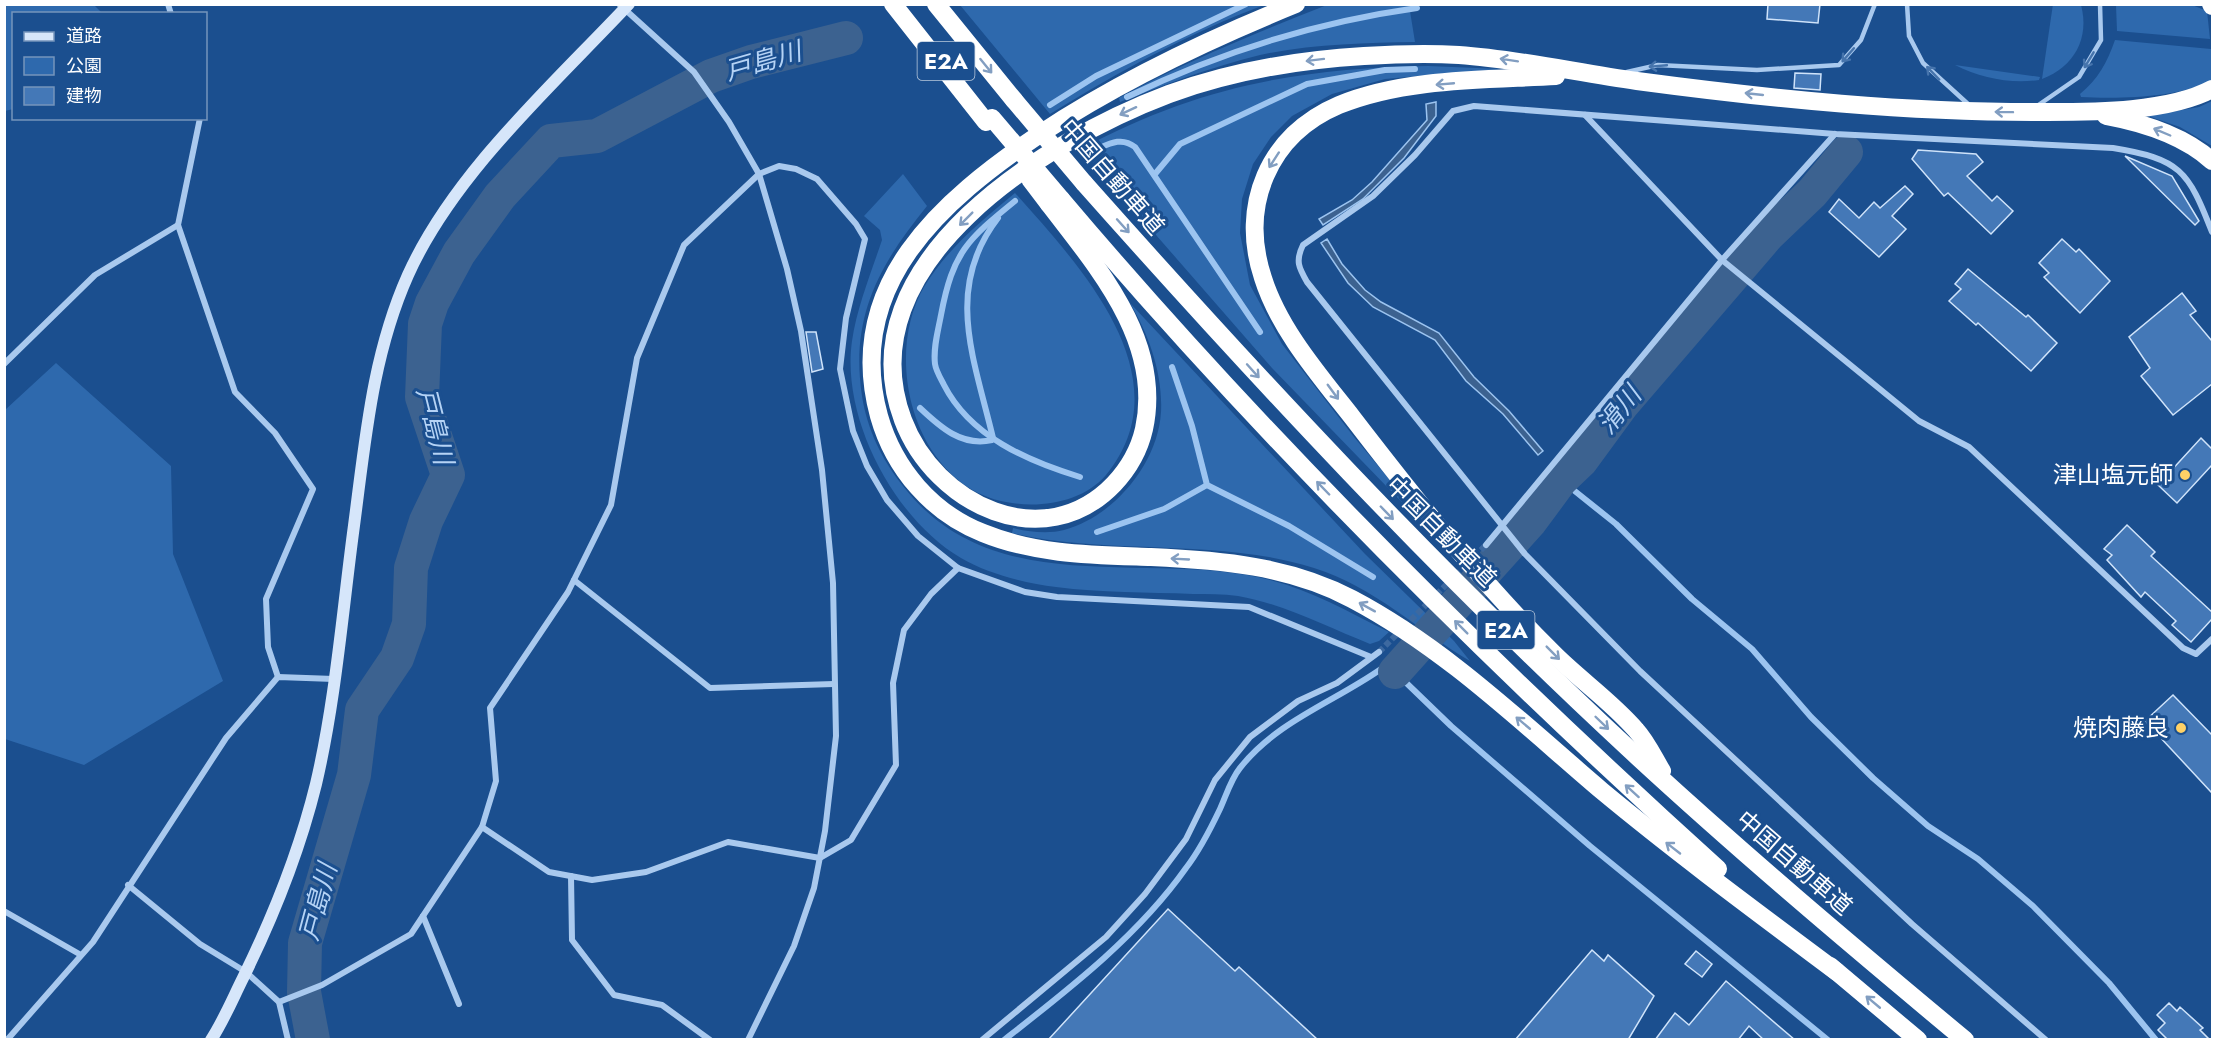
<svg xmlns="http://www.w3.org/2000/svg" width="2217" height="1044" viewBox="0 0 2217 1044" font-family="Jost,'Noto Sans JP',sans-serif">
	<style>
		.green { fill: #2e69ad }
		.water { fill: #3c6290; stroke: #9cc4f0; stroke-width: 1.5 }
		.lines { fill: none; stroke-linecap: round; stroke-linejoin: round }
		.stream { stroke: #9cc4f0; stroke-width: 6 }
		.river { stroke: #3c6290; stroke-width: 34 }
		.building { fill: #4478b7; stroke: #cfe3fa; stroke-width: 1.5 }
		.street-tunnel { stroke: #3d69a0; stroke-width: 6; stroke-dasharray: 6 3; stroke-linecap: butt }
		.lane { stroke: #a9c9ee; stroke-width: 4.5 }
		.street { stroke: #a9c9ee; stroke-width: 6 }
		.secondary { stroke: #d6e6fa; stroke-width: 12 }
		.highway { stroke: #fff; stroke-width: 18 }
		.highway-bridge { stroke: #fff; stroke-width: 18 }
		.oneway { stroke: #4674ac }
		.oneway2 { stroke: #829ec1 }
		.poi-dot { fill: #ffd166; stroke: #1b4f8f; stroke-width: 2 }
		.labels { text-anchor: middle; stroke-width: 6; stroke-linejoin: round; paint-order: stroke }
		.shield { fill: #1b4f8f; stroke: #bbcadd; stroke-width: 1.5 }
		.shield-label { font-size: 22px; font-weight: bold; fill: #fff }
		.street-label { font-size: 24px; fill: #fff; stroke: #1b4f8f }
		.poi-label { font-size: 24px; fill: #fff; stroke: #1b4f8f; text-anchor: end }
		.water-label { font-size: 26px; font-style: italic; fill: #b5d3f5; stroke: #1b4f8f }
	</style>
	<rect width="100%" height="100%" fill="#1b4f8f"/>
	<g class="green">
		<path d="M5 4 94 5 102 13 14 14 13 109 5 111Z"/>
		<path d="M2053 4 2081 5C2090 38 2074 67 2042 79Z"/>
		<path d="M960 5H1264C1189 33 1118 72 1050 114Z"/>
		<path d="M1327 5H1409L1415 42C1364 43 1310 44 1260 55 1211 67 1166 84 1120 102L1119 98C1187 61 1256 33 1327 5Z"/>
		<path d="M2116 5H2192L2207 11 2210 39 2117 31Z"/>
		<path d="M2115 40 2211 49 2212 80C2180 98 2118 99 2081 97L2080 94C2098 79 2107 63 2115 40Z"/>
		<path d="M1955 65 2040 77 2039 80C2010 84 1981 78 1955 65Z"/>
		<path d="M1428 66 1501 69 1385 79 1332 94 1292 116 1271 137 1253 164 1242 199 1240 233 1250 285 1282 344 1354 437 1450 552 1272 368 1081 149C1196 87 1298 68 1428 66Z"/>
		<path d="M2212 101V146L2180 127 2148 116 2199 107Z"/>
		<path d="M903 174 927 206C879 265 850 317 862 396 867 429 882 460 903 486 988 596 1129 555 1247 575 1301 584 1341 608 1389 632L1379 641 1370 644C1327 627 1284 604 1238 596 1223 594 1207 594 1193 594 1148 592 1101 593 1056 587 1025 583 988 574 961 558 894 519 841 418 852 341 857 307 871 273 882 240L880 230 864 216Z"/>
		<path d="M1015 193C1079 265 1186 377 1106 475 1083 502 1040 509 1006 502 915 485 882 359 924 287 947 249 981 221 1015 193Z"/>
		<path d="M1130 303 1365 554 1454 641 1470 661C1419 631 1373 586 1314 568 1216 537 1112 556 1012 533L1013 528C1028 532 1049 534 1064 530 1113 517 1158 464 1161 412 1163 374 1149 335 1130 303Z"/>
		<path d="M56 363 171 466 173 554 223 681 84 765 5 739V410Z"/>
	</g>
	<g class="water">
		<path d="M1436 102V116L1404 158 1363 199 1323 225 1319 219 1352 200 1372 182 1427 120 1426 104Z"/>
		<path d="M1327 239 1342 264 1365 290 1381 302 1439 333 1474 377 1509 411 1543 451 1538 455 1503 414 1466 381 1435 340 1373 307 1348 283 1321 243Z"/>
	</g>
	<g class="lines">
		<g class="stream">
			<path d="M1127 97C1218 53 1317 22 1417 8"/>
			<path d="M1050 105 1096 76 1246 4"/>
			<path d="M1090 152C1106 146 1120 135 1135 147L1260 332"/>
			<path d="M1155 174 1180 144 1307 84 1385 70 1415 69"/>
			<path d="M1015 201C967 240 953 252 941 315 938 331 933 348 935 364 936 371 941 379 944 385 970 436 1027 461 1080 477"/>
			<path d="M1172 367 1192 426 1207 485 1289 526 1373 577"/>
			<path d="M920 408C940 427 962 447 992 440"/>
			<path d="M993 438C975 361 943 289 998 218"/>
			<path d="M1561 480 1616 524 1692 599 1752 649 1811 717 1873 778 1928 826 1978 859 2033 906 2109 983 2156 1040"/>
			<path d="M1097 532 1164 509 1207 485"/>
			<path d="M1004 1040C1069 989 1138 936 1186 868 1200 850 1210 830 1220 809 1226 796 1231 779 1240 768 1277 721 1334 702 1381 669L1395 672 1451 726 1590 846 1828 1040"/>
		</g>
		<g class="river">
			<path d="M1395 672 1530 522 1561 480 1581 461 1622 405 1768 235 1812 193 1846 152"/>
			<path d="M313 1040 304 992 305 943 354 775 362 710 397 658 409 624 411 568 426 521 448 475 422 397 425 324 432 303 459 253 500 196 551 141 597 136 711 76 751 62 846 38"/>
		</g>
	</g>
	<g class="building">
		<path d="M1768 4H1820L1818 23 1767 19Z"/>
		<path d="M1795 73 1821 74 1820 90 1794 88Z"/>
		<path d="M1918 150 1976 154 1983 162 1967 176 1992 201 1997 196 2013 211 1991 234 1948 193 1944 196 1912 159Z"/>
		<path d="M2125 156 2172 176 2199 221 2195 225Z"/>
		<path d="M1905 186 1913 194 1892 216 1906 229 1879 257 1829 212 1839 199 1859 218 1874 202 1880 208Z"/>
		<path d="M2062 239 2076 252 2079 249 2110 281 2080 313 2044 277 2049 273 2039 263Z"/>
		<path d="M1968 269 2026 317 2028 315 2057 343 2031 371 1978 323 1976 325 1949 301 1961 289 1955 284Z"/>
		<path d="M2182 293 2196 311 2190 315 2212 341V384L2173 415 2141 376 2150 368 2129 337Z"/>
		<path d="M806 332H816L823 369 812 372Z"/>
		<path d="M2201 438 2212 449V465L2177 503 2158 485Z"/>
		<path d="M2127 525 2155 552 2151 556 2212 612V619L2191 642 2172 625 2176 621 2145 592 2141 597 2107 560 2112 555 2104 549Z"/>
		<path d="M2173 695 2212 735V793L2145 721Z"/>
		<path d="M1168 909 1235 971 1239 967 1318 1040H1048Z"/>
		<path d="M1592 950 1604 961 1608 955 1654 996 1628 1040H1515Z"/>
		<path d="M1696 951 1712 964 1702 977 1685 964Z"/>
		<path d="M1726 981 1795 1040H1764L1749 1026 1738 1040H1655L1675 1013 1689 1025Z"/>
		<path d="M2169 1003 2177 1011 2180 1007 2203 1028 2200 1030 2210 1040H2168L2158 1030 2165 1023 2157 1015Z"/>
	</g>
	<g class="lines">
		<path class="street-tunnel" d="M1379 652 1486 545"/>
		<g class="lane">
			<path d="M1907 4 1909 36 1923 63 1968 104"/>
			<path d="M1627 72 1658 65 1757 70 1839 65 1861 40 1875 4"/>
			<path d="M2037 106 2079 77 2101 40 2100 4"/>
		</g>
		<g class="street">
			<path d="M168 4 171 14"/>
			<path d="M619 4 694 72 729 122 759 174 787 269 801 331 822 470 833 583 836 736 825 831 814 888 794 946 748 1040"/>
			<path d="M1585 115 1722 260 1919 421 1969 447 2183 648 2196 654 2212 639"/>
			<path d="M200 118 178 225 235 392 275 433 313 489 266 599 268 647 278 677"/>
			<path d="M4 364 95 275 178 225"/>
			<path d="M1486 545 1722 260 1835 134"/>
			<path d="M574 580 710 688 834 684"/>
			<path d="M482 827 549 872 592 880 646 872 728 842 820 858 851 840 896 765 893 683 904 630 931 594 958 568"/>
			<path d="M571 876 572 940 614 995 662 1005 710 1040"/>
			<path d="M128 885 200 944 246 972 279 1002 288 1040"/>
			<path d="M4 911 81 955"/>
			<path d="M423 916 459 1004"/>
			<path d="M279 1002 322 985 411 934 482 827 496 781 490 708 568 592 611 505 637 358 684 245 759 174 779 166 796 169 817 179 856 224 865 239 846 318 840 369 853 431 867 466 887 500 918 536 958 568 1025 592 1057 597 1249 607 1371 657"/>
			<path d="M7 1040 93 942 226 738 278 677 334 679"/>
			<path d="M982 1040 1106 937 1145 894 1186 839 1215 780 1250 737 1298 701 1337 683 1379 652"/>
			<path d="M2046 1040 1912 924 1640 671 1525 554 1307 282C1299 268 1295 261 1303 245L1373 196 1415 155 1453 111 1474 106 1835 134 2113 148C2180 159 2188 170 2212 232"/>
		</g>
		<path class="secondary" d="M211 1040C224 1020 233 998 243 978 274 915 299 853 316 784 335 703 342 617 353 533 365 445 371 358 408 275 454 173 552 86 629 4"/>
		<g class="highway">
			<path d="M893 4 986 122"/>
			<path d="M936 4 1014 100"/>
			<path d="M1296 4C1207 40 1120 81 1040 134 942 200 843 285 879 416 894 469 932 513 983 533 1037 555 1094 555 1151 557 1220 560 1290 566 1352 599 1445 648 1522 723 1602 791 1678 854 1758 913 1837 972"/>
			<path d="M2211 4 2212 6"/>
			<path d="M1556 76C1485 80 1405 78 1339 105 1268 135 1239 206 1263 278 1279 329 1319 375 1352 417 1415 499 1480 581 1554 654 1580 680 1612 702 1636 730 1647 742 1654 758 1662 771"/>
			<path d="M2106 116C2144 123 2183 135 2212 161"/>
			<path d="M1084 183C1258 379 1436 570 1628 748 1737 849 1851 945 1965 1040"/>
			<path d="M1061 199C1263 438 1486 659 1718 869"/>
			<path d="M1049 204C1098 268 1163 342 1144 429 1139 451 1129 468 1114 484 1044 557 935 505 903 420 844 263 1047 140 1169 94 1232 71 1297 60 1364 56 1396 54 1428 53 1459 55 1519 59 1578 73 1637 81 1772 99 1910 113 2047 112 2096 112 2169 112 2212 89"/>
			<path d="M1830 966 1918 1040"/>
		</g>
		<g class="highway-bridge">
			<path d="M1014 100 1084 183"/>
			<path d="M992 118 1061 199"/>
			<path d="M1030 179 1049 204"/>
		</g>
	</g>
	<defs><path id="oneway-shaft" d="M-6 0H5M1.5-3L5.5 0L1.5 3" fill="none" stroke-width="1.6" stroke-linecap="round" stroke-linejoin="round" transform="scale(1.5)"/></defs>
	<g class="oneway">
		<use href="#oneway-shaft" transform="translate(1848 55) rotate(131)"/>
		<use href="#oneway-shaft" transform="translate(2089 60) rotate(121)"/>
		<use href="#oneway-shaft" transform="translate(1658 66) rotate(175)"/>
		<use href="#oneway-shaft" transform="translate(1933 73) rotate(-134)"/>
	</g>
	<g class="oneway2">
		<use href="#oneway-shaft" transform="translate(1315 60) rotate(173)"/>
		<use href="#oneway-shaft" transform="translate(1509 60) rotate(-171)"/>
		<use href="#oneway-shaft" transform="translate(986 66) rotate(51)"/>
		<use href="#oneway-shaft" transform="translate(1445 84) rotate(175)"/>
		<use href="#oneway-shaft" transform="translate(1754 94) rotate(-174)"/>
		<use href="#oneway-shaft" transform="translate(1128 111) rotate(155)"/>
		<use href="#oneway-shaft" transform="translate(2004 112) rotate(-179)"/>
		<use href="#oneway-shaft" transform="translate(2162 132) rotate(-157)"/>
		<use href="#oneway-shaft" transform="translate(1274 160) rotate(123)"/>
		<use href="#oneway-shaft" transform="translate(966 219) rotate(135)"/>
		<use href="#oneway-shaft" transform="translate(1123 226) rotate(48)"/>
		<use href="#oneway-shaft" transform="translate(1253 371) rotate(48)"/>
		<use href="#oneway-shaft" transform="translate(1333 392) rotate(54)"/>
		<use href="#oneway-shaft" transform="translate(1323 488) rotate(-134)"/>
		<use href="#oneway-shaft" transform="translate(1387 513) rotate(46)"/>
		<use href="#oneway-shaft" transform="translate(1180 559) rotate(-177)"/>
		<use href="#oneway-shaft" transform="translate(1367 607) rotate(-151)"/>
		<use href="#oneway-shaft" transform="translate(1461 627) rotate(-135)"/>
		<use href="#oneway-shaft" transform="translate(1553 653) rotate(45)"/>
		<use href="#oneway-shaft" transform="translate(1523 723) rotate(-140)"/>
		<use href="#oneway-shaft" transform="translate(1602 723) rotate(44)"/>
		<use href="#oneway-shaft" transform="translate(1632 791) rotate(-138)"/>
		<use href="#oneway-shaft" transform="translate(1673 848) rotate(-142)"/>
		<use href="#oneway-shaft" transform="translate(1873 1002) rotate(-140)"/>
	</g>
	<g class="poi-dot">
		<circle cx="2185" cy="475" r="6"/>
		<circle cx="2181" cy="728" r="6"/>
	</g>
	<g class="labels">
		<g class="shield">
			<rect x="917.5" y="42" width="57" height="38" rx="4.5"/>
			<rect x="1477.5" y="611" width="57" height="38" rx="4.5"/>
		</g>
		<g class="shield-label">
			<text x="946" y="69">E2A</text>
			<text x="1506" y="638">E2A</text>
		</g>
		<g class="street-label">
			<text transform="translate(1112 177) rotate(49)" y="8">中国自動車道</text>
			<text transform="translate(1441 532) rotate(45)" y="8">中国自動車道</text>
			<text transform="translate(1794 863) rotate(41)" y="8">中国自動車道</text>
		</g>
		<g class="poi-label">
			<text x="2173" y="483">津山塩元師</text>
			<text x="2169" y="736">焼肉藤良</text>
		</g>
		<g class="water-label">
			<text transform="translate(763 61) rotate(-16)" y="9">戸島川</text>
			<text transform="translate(1619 410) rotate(-51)" y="9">滑川</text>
			<text transform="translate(435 426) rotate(76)" y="9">戸島川</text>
			<text transform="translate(318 902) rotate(-75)" y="9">戸島川</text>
		</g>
	</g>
	<rect width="2217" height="1044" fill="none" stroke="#ffffff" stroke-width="12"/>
	<rect x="12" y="12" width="195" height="108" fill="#1b4f8f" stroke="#7695bc" stroke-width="1.5"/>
	<rect x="24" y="32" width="30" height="9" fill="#d6e6fa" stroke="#7695bc" stroke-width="1.5"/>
	<text x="66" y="42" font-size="18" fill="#ffffff">道路</text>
	<rect x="24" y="57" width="30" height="18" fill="#2e69ad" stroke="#7695bc" stroke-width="1.5"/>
	<text x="66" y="72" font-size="18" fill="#ffffff">公園</text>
	<rect x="24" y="87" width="30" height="18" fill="#4478b7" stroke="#7695bc" stroke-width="1.5"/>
	<text x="66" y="102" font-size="18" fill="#ffffff">建物</text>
</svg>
